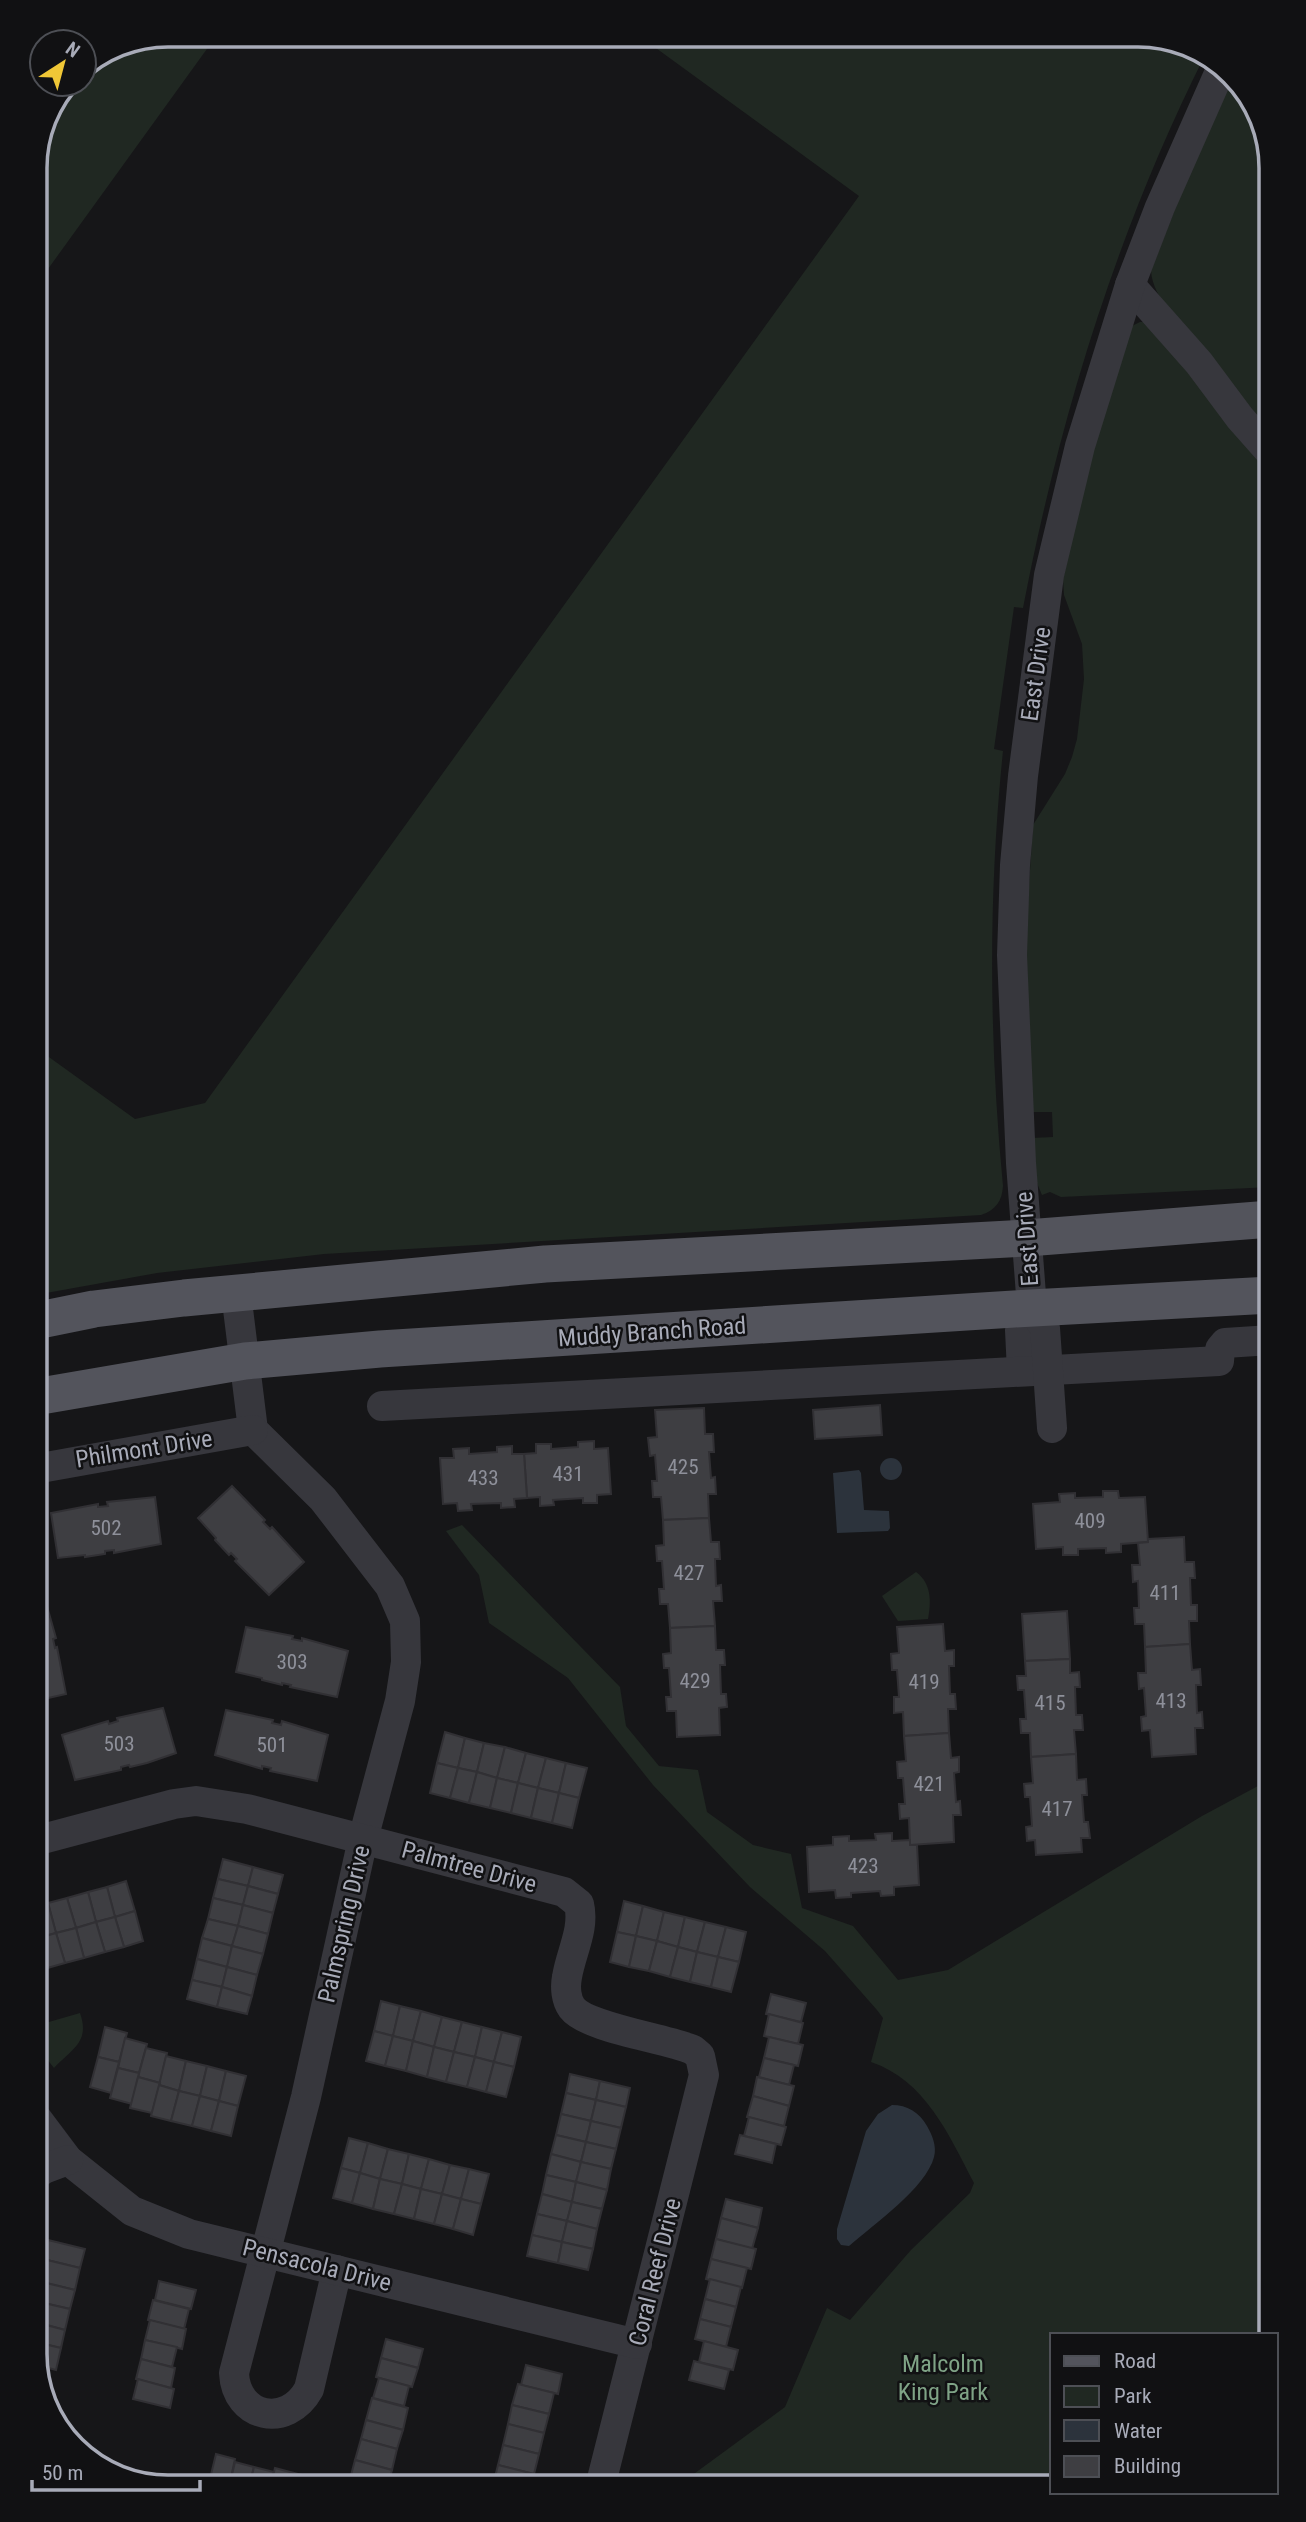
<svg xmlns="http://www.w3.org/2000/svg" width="1306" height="2522" viewBox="0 0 1306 2522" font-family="'Roboto Condensed',sans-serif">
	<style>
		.green { fill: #202822 }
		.water { fill: #2c333c }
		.building { fill: #3e3e42; stroke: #313034; stroke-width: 2 }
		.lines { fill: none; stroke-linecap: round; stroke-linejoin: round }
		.minor { stroke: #37373d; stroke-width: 30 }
		.major { stroke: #53545c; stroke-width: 37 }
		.labels { text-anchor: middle; stroke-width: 5; stroke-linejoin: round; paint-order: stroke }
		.number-label { font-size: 21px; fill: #8e909a }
		.street-label { font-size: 24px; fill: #a8abb8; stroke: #111113 }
		.park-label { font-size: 24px; fill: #7fa386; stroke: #111113 }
		.rim { fill: none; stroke: #a8abb8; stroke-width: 3.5 }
	</style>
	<rect width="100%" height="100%" fill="#161618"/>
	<g class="green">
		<path d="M168 35H217L35 287V160L70 84H84V67L118 45Z"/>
		<path d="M638 35H1147L1205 55C1117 231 1060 416 1023 608L1014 607 994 749 1003 751C988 896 989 1041 1003 1186 1002 1201 996 1210 981 1215L324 1254 157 1273 35 1295V1047L135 1119 205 1103 859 196Z"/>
		<path d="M1231 80 1261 117 1271 168V444L1167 309C1160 297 1152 286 1151 271L1197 152Z"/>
		<path d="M1140 322H1146L1271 466V1187L1061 1197 1050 1192 1042 1195 1037 1183 1032 1138 1053 1137 1052 1112H1031L1026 931 1033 825 1065 774 1072 757 1077 739 1084 679 1082 644 1064 595 1063 579 1088 468 1132 326Z"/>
		<path d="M462 1525 620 1687 626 1726 659 1766 698 1770 707 1812 753 1845 791 1854 802 1908 853 1926 898 1980 948 1970 1202 1816 1271 1779V2250L1264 2335H1052V2487H676L785 2407 827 2308 850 2320 911 2250 970 2193 974 2183C949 2135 925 2080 871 2062L883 2018 877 2010 825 1951 750 1887 653 1785 568 1678 489 1623 479 1575 446 1531Z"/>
		<path d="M916 1572C932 1584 931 1602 928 1619L898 1621 882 1596Z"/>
		<path d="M80 2013C90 2042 73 2048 54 2068L35 2044V2026Z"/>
	</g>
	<g class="water">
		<circle cx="891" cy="1469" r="11"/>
		<path d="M859 1470 861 1473 864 1510 889 1511 890 1528 888 1531 837 1533 833 1473Z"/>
		<path d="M892 2105C907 2105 919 2112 927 2126 932 2135 937 2146 934 2157 926 2188 873 2225 849 2246L841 2245 837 2239V2229L866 2131 878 2114Z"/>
	</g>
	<g class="building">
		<path d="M880 1405 882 1435 815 1439 813 1410Z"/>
		<path d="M704 1408 705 1434H713L714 1452H709L711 1478 715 1477 716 1494H708L709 1518 663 1520 661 1497H653L652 1481H657L655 1455 650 1456 648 1438 657 1437 655 1410Z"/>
		<path d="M594 1441V1449L608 1448 611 1494 597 1495V1503H583V1498L553 1500 554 1505 540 1506V1497L527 1498 524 1454 536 1453V1444H551V1449L578 1447V1442Z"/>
		<path d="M512 1446V1454H524L527 1498 514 1499 515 1507 501 1508V1503L471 1504 472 1510 458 1511 457 1503 443 1504 440 1458H454L453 1449 469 1448V1454L497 1452V1447Z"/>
		<path d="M232 1486 265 1520 263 1522 270 1529 272 1527 304 1562 269 1595 235 1561 237 1559 231 1553 229 1555 215 1540 216 1538 198 1518Z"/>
		<path d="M1103 1491H1118L1119 1498 1145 1497 1148 1542 1121 1544V1552L1106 1553V1548L1078 1549V1555H1063V1547L1036 1549 1033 1504 1060 1502 1059 1494 1075 1493V1498L1103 1497Z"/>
		<path d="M155 1497 161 1544 114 1553V1550L105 1551V1554L85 1557V1555L58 1558 51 1513 98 1504V1507L108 1506 107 1502Z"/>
		<path d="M709 1518 711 1542H719L720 1559H715L716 1586 721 1585 722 1601H713L715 1626 670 1628 668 1604H660L659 1589H664L662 1561H657L656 1546 664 1545 663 1520Z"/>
		<path d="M1184 1537 1185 1562H1194L1195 1578H1190L1191 1605H1197V1621H1189L1190 1644 1145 1647 1144 1624H1135L1134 1608H1139L1138 1581 1133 1582 1132 1565H1140L1138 1543 1148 1542V1539Z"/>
		<path d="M43 1592 56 1638 53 1639 55 1648 57 1647 66 1694 35 1701V1594Z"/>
		<path d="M1067 1611 1070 1659 1025 1661 1022 1614Z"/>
		<path d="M943 1624 945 1651 954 1650V1666H949L950 1694H955L956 1709H948L949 1733 904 1736 903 1712 894 1713V1697H899L897 1670H892L891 1654 899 1653 897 1627Z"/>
		<path d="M715 1626 716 1650H724L725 1665H720L721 1694H726L727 1707 719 1708 720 1735 677 1737 676 1711H667L666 1697H671L669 1668H664L663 1654 671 1653 670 1628Z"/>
		<path d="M246 1627 293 1636 292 1639 302 1641V1638L348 1651 337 1697 290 1687 291 1685 282 1683V1685L262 1680V1678L236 1672Z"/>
		<path d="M1190 1644 1192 1670 1200 1669 1201 1685H1196L1197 1713 1202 1712 1203 1728H1195L1196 1754 1152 1757 1150 1730 1142 1731 1141 1717 1146 1716 1144 1688 1139 1689 1138 1673H1146L1145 1647Z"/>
		<path d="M1070 1659V1673L1079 1672 1080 1687H1075L1076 1715H1082L1083 1730H1074L1076 1754 1031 1757 1030 1733H1021L1020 1719H1026L1024 1690H1018L1017 1676H1026L1025 1661Z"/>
		<path d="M163 1708 176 1753 147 1763 130 1767 129 1765 121 1767V1770L75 1780 62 1735 108 1721 109 1724 118 1721 117 1718Z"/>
		<path d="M226 1710 273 1720 272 1723 281 1725 282 1721 328 1735 317 1781 270 1771 271 1768 262 1766V1769L215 1755Z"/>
		<path d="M445 1732 465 1738 458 1768 437 1763Z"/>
		<path d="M949 1733 951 1758 959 1757V1772L954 1773 956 1802 960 1801 961 1815H953L954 1842 910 1845 909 1818 900 1819 899 1804H905L903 1778H898L897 1762 906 1761 904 1736Z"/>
		<path d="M465 1738 484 1743 477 1772 458 1768Z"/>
		<path d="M484 1743 505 1747 497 1778 477 1772Z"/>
		<path d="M505 1747 526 1753 518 1783 497 1778Z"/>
		<path d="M526 1753 546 1758 538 1788 518 1783Z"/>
		<path d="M1076 1754 1077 1780 1086 1779 1087 1795H1082L1084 1822H1088L1090 1838H1081L1082 1852 1036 1855 1035 1840 1027 1841 1026 1827 1032 1826 1030 1797H1025L1024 1784 1033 1783 1031 1757Z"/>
		<path d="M546 1758 566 1763 559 1793 538 1788Z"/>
		<path d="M437 1763 458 1768 450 1798 430 1793Z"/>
		<path d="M566 1763 587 1768 579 1798 559 1793Z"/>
		<path d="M458 1768 477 1772 469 1803 450 1798Z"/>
		<path d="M477 1772 497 1778 490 1808 469 1803Z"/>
		<path d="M497 1778 518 1783 511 1813 490 1808Z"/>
		<path d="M518 1783 538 1788 531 1818 511 1813Z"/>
		<path d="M538 1788 559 1793 552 1823 531 1818Z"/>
		<path d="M559 1793 579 1798 572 1828 552 1823Z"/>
		<path d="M892 1833V1841L910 1840V1845H917L919 1885 894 1887V1895L881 1896 880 1891 851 1893V1897L836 1898 835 1890 809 1892 807 1847 833 1845V1837L849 1836V1841L876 1840 875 1834Z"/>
		<path d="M223 1859 253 1867 248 1886 218 1879Z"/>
		<path d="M253 1867 283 1875 278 1894 248 1886Z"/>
		<path d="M218 1879 248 1886 243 1905 213 1898Z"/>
		<path d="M126 1881 135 1911 115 1917 107 1887Z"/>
		<path d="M248 1886 278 1894 273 1913 243 1905Z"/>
		<path d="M107 1887 115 1917 96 1922 88 1892Z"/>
		<path d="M88 1892 96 1922 76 1928 67 1898Z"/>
		<path d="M67 1898 76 1928 56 1933 48 1903Z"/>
		<path d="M213 1898 243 1905 238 1926 208 1919Z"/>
		<path d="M624 1901 643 1906 636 1936 617 1932Z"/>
		<path d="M48 1903 56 1933 35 1939V1907Z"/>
		<path d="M243 1905 273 1913 268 1934 238 1926Z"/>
		<path d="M643 1906 664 1912 657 1941 636 1936Z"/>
		<path d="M135 1911 143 1941 124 1947 115 1917Z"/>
		<path d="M664 1912 685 1917 678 1947 657 1941Z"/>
		<path d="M115 1917 124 1947 105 1952 96 1922Z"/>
		<path d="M685 1917 705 1922 697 1952 678 1947Z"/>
		<path d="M208 1919 238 1926 232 1946 202 1938Z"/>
		<path d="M96 1922 105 1952 84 1958 76 1928Z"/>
		<path d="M705 1922 726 1927 718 1957 697 1952Z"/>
		<path d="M238 1926 268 1934 263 1954 232 1946Z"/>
		<path d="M726 1927 746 1932 739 1962 718 1957Z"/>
		<path d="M76 1928 84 1958 65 1963 56 1933Z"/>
		<path d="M617 1932 636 1936 629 1967 610 1962Z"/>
		<path d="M56 1933 65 1963 44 1969 35 1939Z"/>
		<path d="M636 1936 657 1941 649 1971 629 1967Z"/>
		<path d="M202 1938 232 1946 227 1967 197 1959Z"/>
		<path d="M35 1939 44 1969 35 1971Z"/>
		<path d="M657 1941 678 1947 670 1977 649 1971Z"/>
		<path d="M232 1946 263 1954 257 1975 227 1967Z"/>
		<path d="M678 1947 697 1952 690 1982 670 1977Z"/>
		<path d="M697 1952 718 1957 711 1987 690 1982Z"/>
		<path d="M718 1957 739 1962 731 1992 711 1987Z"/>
		<path d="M197 1959 227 1967 222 1987 192 1980Z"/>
		<path d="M227 1967 257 1975 252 1996 222 1987Z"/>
		<path d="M192 1980 222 1987 217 2007 187 1999Z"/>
		<path d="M222 1987 252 1996 247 2014 217 2007Z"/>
		<path d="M771 1994 806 2003 801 2022 766 2014Z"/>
		<path d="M381 2001 400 2006 393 2036 374 2031Z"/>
		<path d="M400 2006 421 2011 413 2041 393 2036Z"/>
		<path d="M421 2011 442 2017 434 2047 413 2041Z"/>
		<path d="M769 2014 803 2023 798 2044 764 2036Z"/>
		<path d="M442 2017 462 2022 454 2052 434 2047Z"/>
		<path d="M462 2022 482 2027 475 2057 454 2052Z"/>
		<path d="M105 2027 127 2033 119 2062 98 2057Z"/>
		<path d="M482 2027 502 2032 494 2062 475 2057Z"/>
		<path d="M374 2031 393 2036 385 2066 366 2061Z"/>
		<path d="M502 2032 521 2037 514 2067 494 2062Z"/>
		<path d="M393 2036 413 2041 406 2071 385 2066Z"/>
		<path d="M769 2037 803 2045 798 2066 764 2058Z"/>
		<path d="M125 2038 147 2044 139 2073 118 2068Z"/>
		<path d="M413 2041 434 2047 427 2077 406 2071Z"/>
		<path d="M434 2047 454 2052 446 2082 427 2077Z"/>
		<path d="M146 2048 167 2053 160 2083 138 2077Z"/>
		<path d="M454 2052 475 2057 467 2087 446 2082Z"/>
		<path d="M166 2056 186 2061 179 2091 159 2085Z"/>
		<path d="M98 2057 119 2062 111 2093 90 2087Z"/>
		<path d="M475 2057 494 2062 486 2092 467 2087Z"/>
		<path d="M764 2058 794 2065 789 2085 759 2077Z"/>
		<path d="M186 2061 207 2066 200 2096 179 2091Z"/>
		<path d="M494 2062 514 2067 506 2097 486 2092Z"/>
		<path d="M207 2066 226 2071 219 2101 200 2096Z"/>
		<path d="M118 2068 139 2073 132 2104 110 2098Z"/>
		<path d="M226 2071 246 2076 238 2106 219 2101Z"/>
		<path d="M570 2074 600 2081 596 2100 566 2093Z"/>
		<path d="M138 2077 160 2083 152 2113 130 2108Z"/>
		<path d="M757 2077 794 2086 789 2106 753 2096Z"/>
		<path d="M600 2081 630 2088 626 2107 596 2100Z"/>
		<path d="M159 2085 179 2091 171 2121 151 2116Z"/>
		<path d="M179 2091 200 2096 192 2126 171 2121Z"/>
		<path d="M566 2093 596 2100 591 2121 561 2114Z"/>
		<path d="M200 2096 219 2101 211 2131 192 2126Z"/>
		<path d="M753 2096 789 2106 784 2126 747 2117Z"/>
		<path d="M596 2100 626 2107 621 2128 591 2121Z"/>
		<path d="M219 2101 238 2106 231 2136 211 2131Z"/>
		<path d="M561 2114 591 2121 586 2142 556 2135Z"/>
		<path d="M749 2117 786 2127 781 2145 744 2136Z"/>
		<path d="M591 2121 621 2128 616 2149 586 2142Z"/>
		<path d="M556 2135 586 2142 581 2162 551 2154Z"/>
		<path d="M740 2135 776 2144 772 2163 735 2154Z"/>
		<path d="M349 2138 368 2143 360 2173 341 2168Z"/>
		<path d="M586 2142 616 2149 611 2169 581 2162Z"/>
		<path d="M368 2143 388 2149 380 2179 360 2173Z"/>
		<path d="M388 2149 409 2154 402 2184 380 2179Z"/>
		<path d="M409 2154 429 2159 421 2189 402 2184Z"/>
		<path d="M551 2154 581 2162 576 2182 546 2175Z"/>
		<path d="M429 2159 450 2165 442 2194 421 2189Z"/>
		<path d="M581 2162 611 2169 607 2190 576 2182Z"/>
		<path d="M450 2165 469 2169 461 2199 442 2194Z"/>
		<path d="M341 2168 360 2173 352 2203 333 2198Z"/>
		<path d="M469 2169 489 2174 481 2204 461 2199Z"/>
		<path d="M360 2173 380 2179 373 2209 352 2203Z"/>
		<path d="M546 2175 576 2182 572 2202 542 2194Z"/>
		<path d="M380 2179 402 2184 394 2214 373 2209Z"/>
		<path d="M576 2182 607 2190 602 2209 572 2202Z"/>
		<path d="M402 2184 421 2189 414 2219 394 2214Z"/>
		<path d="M421 2189 442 2194 434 2224 414 2219Z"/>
		<path d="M442 2194 461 2199 453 2229 434 2224Z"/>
		<path d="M542 2194 572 2202 567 2221 537 2214Z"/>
		<path d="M461 2199 481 2204 473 2235 453 2229Z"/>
		<path d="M726 2199 762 2208 758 2228 721 2218Z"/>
		<path d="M572 2202 602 2209 597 2229 567 2221Z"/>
		<path d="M537 2214 567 2221 562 2242 532 2235Z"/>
		<path d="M721 2218 758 2228 752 2249 716 2239Z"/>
		<path d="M567 2221 597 2229 593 2249 562 2242Z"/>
		<path d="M532 2235 562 2242 558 2263 527 2256Z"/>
		<path d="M716 2239 756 2249 751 2269 711 2259Z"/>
		<path d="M48 2240 85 2249 80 2268 43 2259Z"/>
		<path d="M562 2242 593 2249 588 2270 558 2263Z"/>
		<path d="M43 2259 80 2268 75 2290 38 2281Z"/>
		<path d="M711 2259 747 2268 742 2288 706 2279Z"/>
		<path d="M710 2279 741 2287 736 2307 705 2299Z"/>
		<path d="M38 2281 75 2290 70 2309 35 2301Z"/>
		<path d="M159 2281 196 2290 191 2309 155 2300Z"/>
		<path d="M705 2299 736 2307 731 2327 700 2319Z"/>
		<path d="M153 2300 189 2309 184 2329 148 2320Z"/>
		<path d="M35 2301 70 2309 65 2330 35 2322Z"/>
		<path d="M700 2319 731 2327 726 2347 695 2339Z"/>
		<path d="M150 2320 186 2329 182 2349 145 2340Z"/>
		<path d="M35 2322 65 2330 61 2348 35 2342Z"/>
		<path d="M386 2339 423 2349 418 2368 381 2358Z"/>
		<path d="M145 2340 177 2347 172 2367 141 2359Z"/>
		<path d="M704 2341 738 2350 733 2370 699 2362Z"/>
		<path d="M35 2342 61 2348 56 2370 37 2365Z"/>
		<path d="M381 2358 418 2368 412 2387 376 2377Z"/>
		<path d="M141 2359 175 2368 171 2388 136 2379Z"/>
		<path d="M694 2361 729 2370 724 2389 689 2380Z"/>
		<path d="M526 2365 562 2374 558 2394 521 2385Z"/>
		<path d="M379 2378 409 2386 404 2406 373 2398Z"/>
		<path d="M138 2379 174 2389 170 2408 133 2399Z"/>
		<path d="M518 2384 554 2393 549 2414 512 2405Z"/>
		<path d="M372 2398 408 2408 403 2430 366 2420Z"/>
		<path d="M512 2405 549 2414 544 2433 508 2424Z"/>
		<path d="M366 2420 403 2430 397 2449 361 2439Z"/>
		<path d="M508 2424 544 2433 539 2454 503 2445Z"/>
		<path d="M361 2439 397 2449 392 2470 355 2460Z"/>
		<path d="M503 2445 539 2454 534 2474 498 2465Z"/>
		<path d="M216 2454 235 2459 229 2487H208Z"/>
		<path d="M355 2460 392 2470 387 2487H378L350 2479Z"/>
		<path d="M235 2462 254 2467 249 2487H229Z"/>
		<path d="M498 2465 534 2474 531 2487 493 2485Z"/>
		<path d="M254 2467 274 2472 270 2487H249Z"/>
		<path d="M275 2468 294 2473 291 2487H270Z"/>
		<path d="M294 2473 314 2478 312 2487H291Z"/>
	</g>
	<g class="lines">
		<g class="minor">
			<path d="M1130 285 1199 363 1240 418 1271 453"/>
			<path d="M236 1293 253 1430 323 1499 390 1586 405 1621 406 1662 400 1701 363 1839 306 2097 234 2373C236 2418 287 2429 309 2389L337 2270"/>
			<path d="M1022 1371 1020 1330 1032 1308"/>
			<path d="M382 1406 1219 1361 1220 1349 1225 1343 1271 1340"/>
			<path d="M1052 1428 1045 1328 1032 1308 1021 1163 1012 955 1015 865 1023 776 1049 575 1080 446 1130 285 1160 207 1221 69"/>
			<path d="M35 1469 253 1430"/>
			<path d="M35 1841 174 1804 196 1801 247 1809 564 1892 579 1904C585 1929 571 1952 567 1977 565 1987 566 2000 572 2008 587 2028 666 2038 693 2050L700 2056 704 2075 600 2487"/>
			<path d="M35 2116 68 2160 132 2211 189 2234 637 2344"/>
			<path d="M35 2175 44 2169 68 2160"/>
		</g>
		<g class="major">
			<path d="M35 1321 94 1309 184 1298 545 1264 1027 1238 1271 1219"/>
			<path d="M35 1397 245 1361 380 1349 1014 1309 1271 1295"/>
		</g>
	</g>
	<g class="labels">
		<g class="number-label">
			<text x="683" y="1474">425</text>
			<text x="568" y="1481">431</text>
			<text x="483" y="1485">433</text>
			<text x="1090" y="1528">409</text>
			<text x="106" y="1535">502</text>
			<text x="689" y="1580">427</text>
			<text x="1165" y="1600">411</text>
			<text x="292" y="1669">303</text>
			<text x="695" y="1688">429</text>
			<text x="924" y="1689">419</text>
			<text x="1171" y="1708">413</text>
			<text x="1050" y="1710">415</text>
			<text x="119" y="1751">503</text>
			<text x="272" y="1752">501</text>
			<text x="929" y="1791">421</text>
			<text x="1057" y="1816">417</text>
			<text x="863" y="1873">423</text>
		</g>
		<g class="street-label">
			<text transform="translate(1036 674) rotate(-82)" y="8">East Drive</text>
			<text transform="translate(1027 1239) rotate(-94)" y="8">East Drive</text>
			<text transform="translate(652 1332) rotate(-4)" y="8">Muddy Branch Road</text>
			<text transform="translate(144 1449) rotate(-9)" y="8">Philmont Drive</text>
			<text transform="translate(469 1867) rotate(15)" y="8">Palmtree Drive</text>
			<text transform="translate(344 1924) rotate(-77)" y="8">Palmspring Drive</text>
			<text transform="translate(317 2265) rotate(14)" y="8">Pensacola Drive</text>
			<text transform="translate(655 2272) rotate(-76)" y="8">Coral Reef Drive</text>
		</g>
		<g class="park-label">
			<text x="943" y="2372">Malcolm<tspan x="943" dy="28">King Park</tspan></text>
		</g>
	</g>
	<path d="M0 0H1306V2522H0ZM168 47H1138A121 121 0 0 1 1259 168V2354A121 121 0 0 1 1138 2475H168A121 121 0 0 1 47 2354V168A121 121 0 0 1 168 47Z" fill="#111113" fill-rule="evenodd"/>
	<path class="rim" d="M168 47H1138A121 121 0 0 1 1259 168V2354A121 121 0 0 1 1138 2475H168A121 121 0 0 1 47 2354V168A121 121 0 0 1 168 47Z"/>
	<rect x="1050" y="2333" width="228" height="161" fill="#111113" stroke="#4d4f55" stroke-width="2"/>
	<rect x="1064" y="2356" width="35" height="10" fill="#53545c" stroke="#4d4f55" stroke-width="2"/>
	<text x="1114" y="2368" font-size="21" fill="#a8abb8">Road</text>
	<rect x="1064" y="2386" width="35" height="21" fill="#202822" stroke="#4d4f55" stroke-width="2"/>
	<text x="1114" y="2403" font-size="21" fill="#a8abb8">Park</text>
	<rect x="1064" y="2420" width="35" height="21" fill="#2c333c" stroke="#4d4f55" stroke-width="2"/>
	<text x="1114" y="2438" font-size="21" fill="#a8abb8">Water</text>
	<rect x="1064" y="2456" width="35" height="21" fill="#3e3e42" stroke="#4d4f55" stroke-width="2"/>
	<text x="1114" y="2473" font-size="21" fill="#a8abb8">Building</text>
	<g transform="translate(63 63) rotate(36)"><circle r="33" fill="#111113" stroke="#4d4f55" stroke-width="2"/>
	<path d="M0-5L12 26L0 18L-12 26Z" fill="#f0c736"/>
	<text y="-10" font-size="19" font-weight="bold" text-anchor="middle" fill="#a8abb8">N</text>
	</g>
	<path d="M32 2480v10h168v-10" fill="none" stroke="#a8abb8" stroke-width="3.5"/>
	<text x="42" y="2480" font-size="21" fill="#a8abb8" stroke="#111113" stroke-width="5" paint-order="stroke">50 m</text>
</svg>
